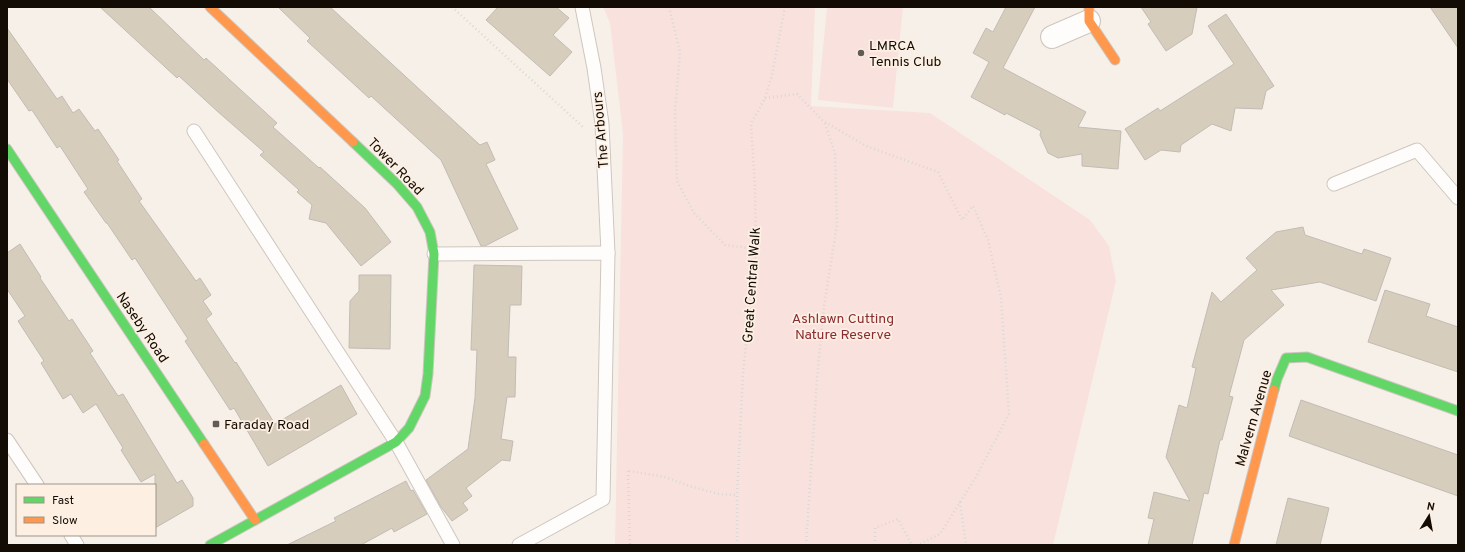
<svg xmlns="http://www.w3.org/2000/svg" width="1465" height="552" viewBox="0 0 1465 552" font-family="Overpass,sans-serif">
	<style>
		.green { fill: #f9e1dd }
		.building { fill: #d6cdbc; stroke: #c1bcb4 }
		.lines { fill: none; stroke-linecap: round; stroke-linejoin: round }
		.lane-casing { stroke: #cec6bf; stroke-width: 15 }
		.street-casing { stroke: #cec6bf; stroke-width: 24 }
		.fast-casing { stroke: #cec6bf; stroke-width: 11 }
		.slow-casing { stroke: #cec6bf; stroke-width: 11 }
		.path { stroke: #dad8d5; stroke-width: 2.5; stroke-dasharray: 1 3; stroke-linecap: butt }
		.lane { stroke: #fefdfc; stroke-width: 13 }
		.street { stroke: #fefdfc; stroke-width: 22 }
		.fast { stroke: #63d668; stroke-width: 9 }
		.slow { stroke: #ff974d; stroke-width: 9 }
		.poi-dot { fill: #635c55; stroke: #fdf0e3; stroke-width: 1.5 }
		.labels { text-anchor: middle; stroke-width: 3.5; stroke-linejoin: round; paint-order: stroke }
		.poi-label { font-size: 14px; fill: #130c05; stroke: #fdf0e3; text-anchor: start }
		.street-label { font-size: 14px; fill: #130c05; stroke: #fdf0e3 }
		.park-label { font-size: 14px; fill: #8a2c33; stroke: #fdf0e3 }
	</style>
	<rect width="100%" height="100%" fill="#f7f0e9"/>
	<g class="green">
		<path d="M603 7H815L811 106 930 113 1090 220 1109 246 1116 281 1053 545H615L623 134 610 23Z"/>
		<path d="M827 7H903L893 108 818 100Z"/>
	</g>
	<g class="building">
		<path d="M100 7H149L204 60 206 58 277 123 273 127 319 168 320 167 365 208 391 242 361 266 326 223 309 219 312 205 297 192 299 190 260 155 264 152 217 111 179 76 177 78Z"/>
		<path d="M278 7H330L480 145 487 142 495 160 486 164 518 229 485 246H481L441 160 371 96 369 98 307 41 310 38Z"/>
		<path d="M498 7H556L569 18 553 35 572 52 550 76 486 20Z"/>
		<path d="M1006 7H1035L1003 68 1086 112 1078 127 1121 131 1118 169 1082 166V154L1058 158 1048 153 1040 135 1041 131 1006 113 1005 115 971 97 989 62 973 53 986 28 993 32Z"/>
		<path d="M1141 7H1197L1192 34 1166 51 1148 24 1151 22Z"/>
		<path d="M1430 7H1458V48Z"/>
		<path d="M1226 14 1274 86 1266 91 1262 109 1235 108 1231 131 1212 124 1181 145 1180 152 1161 150 1145 160 1125 129 1158 108 1160 111 1234 64 1208 26Z"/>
		<path d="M7 28 57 99 62 96 73 113 79 109 95 131 98 129 119 160 117 161 142 199 139 201 196 281 200 278 211 295 203 301 212 314 206 319 235 363 236 362 275 424 341 385 357 414 268 466 234 408 230 410 185 341 188 339 135 258 132 260 107 223H106L84 192 88 189 60 146 57 148 32 110 29 111 7 79Z"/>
		<path d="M1303 227 1305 235 1362 254 1364 249 1391 258 1376 301 1320 282 1271 290 1284 305 1244 340 1229 396 1233 397 1222 440H1220L1208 494 1204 493 1192 545H1148L1154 519 1148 518 1154 492 1190 501 1166 457 1179 405 1187 408 1196 368 1192 367 1212 292 1221 302 1257 270 1246 258 1276 232Z"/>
		<path d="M20 244 41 277 40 278 69 321 72 319 93 351 90 353 118 396 123 394 177 483 182 480 193 498V506L155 528V474L141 482 121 450 123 448 96 404 83 413 71 394 63 399 41 363 44 361 18 321 25 316 7 289V253Z"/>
		<path d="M474 265 522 266 521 305H510L508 357H516L515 397H507L501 439 513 441 510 461 502 460 466 488 472 496 463 503 468 510 452 521 441 507 426 480 468 449 475 398 477 350H471Z"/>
		<path d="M359 275H391L390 349 349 348 350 301 359 291Z"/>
		<path d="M1385 290 1430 304 1426 316 1458 327V372L1368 342Z"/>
		<path d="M1301 400 1458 455V496L1289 436Z"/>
		<path d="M406 481 411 491 413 490 427 514 394 532 392 528 361 545H287L336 521 334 518Z"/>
		<path d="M1288 498 1329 508 1320 545H1276Z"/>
	</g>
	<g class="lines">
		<g class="lane-casing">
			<g id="lane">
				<path d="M582 7 594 68 602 124 608 253"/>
				<path d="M194 131 396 442 453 545"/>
				<path d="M1334 184 1417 150 1458 198"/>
				<path d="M434 254 608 253 603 499 519 545"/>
				<path d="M7 440 37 485"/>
				<path d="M71 535 77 545"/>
			</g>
		</g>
		<g class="street-casing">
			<path id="street" d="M1052 37 1089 21"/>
		</g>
		<g class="fast-casing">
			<g id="fast">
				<path d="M7 149 204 444"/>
				<path d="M1274 390 1277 379 1286 358 1307 357 1458 411"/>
				<path d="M210 545 396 442 409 428 425 396 428 374 434 254 430 232 417 207 397 184 353 142"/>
			</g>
		</g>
		<g class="slow-casing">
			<g id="slow">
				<path d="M210 7 353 142"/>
				<path d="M1089 7V21L1115 60"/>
				<path d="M204 444 255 520"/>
				<path d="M1234 545 1274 390"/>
			</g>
		</g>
		<g class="path">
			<path d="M452 7 583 127"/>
			<path d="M669 7 680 52 675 112 677 181 694 213 725 245 756 249"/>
			<path d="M765 98 797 94 822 120 866 146 938 172 962 220 973 206 988 240 1001 298 1009 414 976 477 940 534 918 545"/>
			<path d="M628 471 630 545"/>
			<path d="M629 471 665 477 689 486 719 494 737 495"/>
			<path d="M960 502 966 545"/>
			<path d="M737 545V495L743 373 756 249 755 187 751 124 765 98 772 75 785 7"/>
			<path d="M806 545 817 379 824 306 837 225 835 153 824 121"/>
			<path d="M875 545V528L898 519 912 545"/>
		</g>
		<use href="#lane" class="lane"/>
		<use href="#street" class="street"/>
		<use href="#fast" class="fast"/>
		<use href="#slow" class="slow"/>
	</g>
	<g class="poi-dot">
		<circle cx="861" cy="53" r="4"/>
		<rect x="212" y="420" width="8" height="8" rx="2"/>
	</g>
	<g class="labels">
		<g class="poi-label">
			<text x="869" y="50">LMRCA<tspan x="869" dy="16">Tennis Club</tspan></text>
			<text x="224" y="429">Faraday Road</text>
		</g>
		<g class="street-label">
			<text transform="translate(600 130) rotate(-95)" y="5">The Arbours</text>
			<text transform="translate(396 166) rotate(46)" y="5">Tower Road</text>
			<text transform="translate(751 285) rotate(-86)" y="5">Great Central Walk</text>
			<text transform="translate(143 327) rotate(56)" y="5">Naseby Road</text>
			<text transform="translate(1253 418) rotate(-74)" y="5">Malvern Avenue</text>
		</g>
		<g class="park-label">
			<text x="843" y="323">Ashlawn Cutting<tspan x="843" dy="16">Nature Reserve</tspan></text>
		</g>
	</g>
	<rect width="1465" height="552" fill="none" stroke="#130c05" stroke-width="16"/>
	<rect x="16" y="484" width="140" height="52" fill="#fdf0e3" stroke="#9f958a"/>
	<rect x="24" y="497" width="20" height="6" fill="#63d668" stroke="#9f958a"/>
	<text x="52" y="504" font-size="12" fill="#130c05">Fast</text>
	<rect x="24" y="517" width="20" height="6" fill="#ff974d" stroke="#9f958a"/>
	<text x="52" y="524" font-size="12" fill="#130c05">Slow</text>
	<g transform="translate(1429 516) rotate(11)" stroke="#fdf0e3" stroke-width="3" paint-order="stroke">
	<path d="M0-3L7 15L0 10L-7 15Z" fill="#130c05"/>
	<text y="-6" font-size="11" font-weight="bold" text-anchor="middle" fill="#130c05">N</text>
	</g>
</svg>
